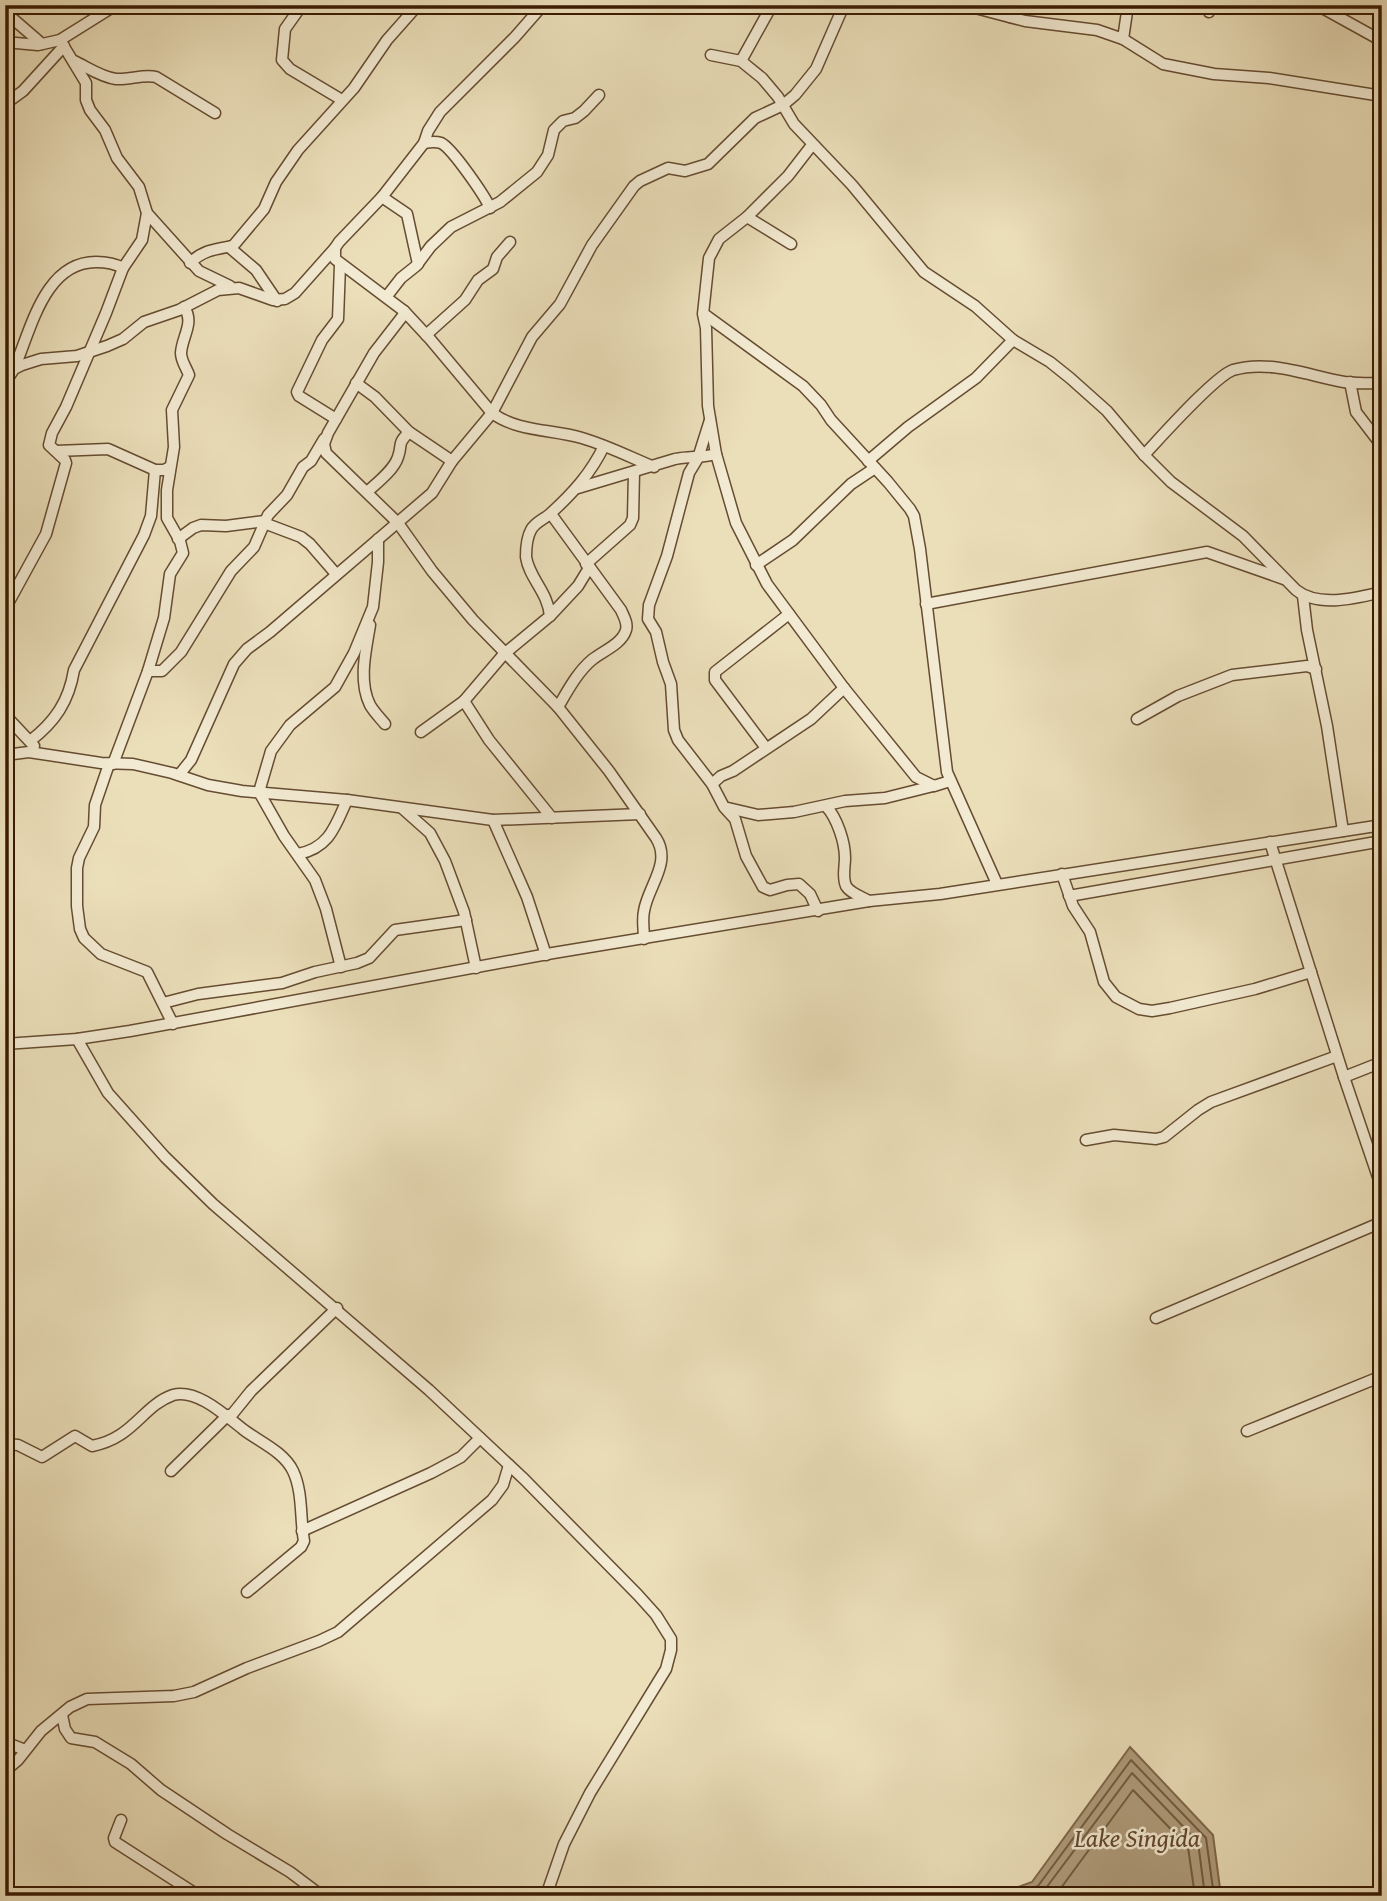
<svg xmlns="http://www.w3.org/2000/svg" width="1387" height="1901" viewBox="0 0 1387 1901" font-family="'Gentium Book Plus',serif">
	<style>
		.water { fill: #af9c7c; stroke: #80684c; stroke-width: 2 }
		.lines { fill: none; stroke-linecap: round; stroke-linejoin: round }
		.shore { stroke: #745c40; stroke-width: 2 }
		.minor-casing { stroke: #664c31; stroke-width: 13 }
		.minor { stroke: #f2ead2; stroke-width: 10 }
		.labels { text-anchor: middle; stroke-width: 5; stroke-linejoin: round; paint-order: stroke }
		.water-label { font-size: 26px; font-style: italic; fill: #63482d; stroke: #f2ead2 }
	</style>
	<rect width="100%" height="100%" fill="#ebdfba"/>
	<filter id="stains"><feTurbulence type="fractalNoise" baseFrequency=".00286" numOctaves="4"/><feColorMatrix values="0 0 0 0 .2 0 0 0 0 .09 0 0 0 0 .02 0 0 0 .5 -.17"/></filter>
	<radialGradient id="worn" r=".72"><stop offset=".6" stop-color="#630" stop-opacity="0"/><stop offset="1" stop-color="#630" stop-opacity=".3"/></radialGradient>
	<path class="water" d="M1130 1747 1213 1835 1221 1896H993L1032 1882Z"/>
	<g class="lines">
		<g class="shore">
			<path d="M1014 1896 1038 1886 1131 1760 1206 1838 1214 1896"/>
			<path d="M1040 1896 1132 1773 1198 1842 1205 1896"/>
			<path d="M1055 1896 1133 1790 1188 1847 1195 1896"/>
		</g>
		<g class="minor-casing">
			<g id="minor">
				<path d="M302 5 285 29 282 60 290 69 342 100"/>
				<path d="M543 5 515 37 440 112 428 131 424 143 382 197 339 242 335 248V259L404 311 430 339 492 413C518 432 551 429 582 438 606 445 630 457 654 467"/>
				<path d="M964 5 1025 21 1097 30 1123 39 1163 64 1214 74 1269 78 1382 96"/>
				<path d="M1317 5 1382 41"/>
				<path d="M5 12 42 44"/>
				<path d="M1209 12 1212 5"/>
				<path d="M1010 17 1014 5"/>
				<path d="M1123 39 1128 5"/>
				<path d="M60 40 86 83V100L90 110 105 130 117 158 139 187 147 213 199 271 230 286"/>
				<path d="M5 42 38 45 60 40 116 5"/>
				<path d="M711 55 741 61 762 78 778 97 794 124 852 185 924 272 975 306 1013 340 1050 362 1070 378 1107 411 1144 455 1171 482 1243 536 1296 590C1319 608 1356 598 1382 592"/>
				<path d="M74 61C87 67 101 77 116 79 129 80 144 74 156 77L215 113"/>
				<path d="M741 61 772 5"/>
				<path d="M5 104 23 91 64 46"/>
				<path d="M424 143C430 142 435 141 441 143 452 148 485 196 490 208"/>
				<path d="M812 145 788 176 747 217 719 239 709 258 703 314 706 328 708 406 716 454 736 523 767 584 844 688 916 777 934 786 950 781"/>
				<path d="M382 197 407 214 418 264"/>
				<path d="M747 217 791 244"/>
				<path d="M229 247 256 270 277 301"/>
				<path d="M190 263C203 250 216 249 233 246L264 209 276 182 298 150 354 88 387 40 418 5"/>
				<path d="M387 296 401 278 416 266 431 246 451 227 500 202 537 172 548 155 554 130 563 121 575 118 584 111 599 95"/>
				<path d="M404 311 405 313 374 353 328 433 324 444 326 453 398 523 432 571 473 620 558 707 609 771 656 838C672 863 648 886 644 911 642 920 644 930 644 939"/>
				<path d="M704 314 803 386 821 405 831 420 888 482 910 509 914 516 920 549 947 772 997 884"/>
				<path d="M426 335 465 300 478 280 493 269 497 257 510 242"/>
				<path d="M14 369C31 330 44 262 96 262 106 262 114 263 123 268"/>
				<path d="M1350 382 1356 412 1382 446"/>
				<path d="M5 383 14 369 22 365 41 359 77 356 107 346 123 339 144 322 179 310 218 290 239 288 273 300 285 299 295 293 335 248"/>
				<path d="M356 383 375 397 409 432 452 461"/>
				<path d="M336 419 299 396 297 392 322 340 338 319 340 265"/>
				<path d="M710 420 698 458 689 473 667 556 649 605 648 619 656 632 663 662 671 684 674 730 678 740 712 784 724 807 735 819 746 856 763 887 770 890 787 885 799 884 810 894 818 911"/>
				<path d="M56 451 108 449 155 470H164L170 467"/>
				<path d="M1144 455C1161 437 1214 377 1233 370 1270 359 1309 376 1344 382 1357 384 1369 383 1382 383"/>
				<path d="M868 461 908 427 976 378 1013 340"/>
				<path d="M578 488 675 459C690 456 702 458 716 454"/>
				<path d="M367 492C377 483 394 470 398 457 403 443 396 446 409 432"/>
				<path d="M551 514 621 610C624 617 628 623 626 630 622 644 603 651 593 659 578 671 568 690 558 707"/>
				<path d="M264 523 301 537 310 544 336 574"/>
				<path d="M178 539 193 528 201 525 226 526 265 521"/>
				<path d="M586 564 630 525 633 518 634 472"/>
				<path d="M756 565 793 540 851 484 875 468"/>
				<path d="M1303 596 1307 630 1327 726 1343 831"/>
				<path d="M926 604 1207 552 1284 579"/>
				<path d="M5 609 46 534 66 463 65 460 49 445 52 433 66 407 106 313 123 268 142 240 147 213"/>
				<path d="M550 616 578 586 589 568"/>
				<path d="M370 625C366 650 358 681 370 705 374 712 380 718 385 724"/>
				<path d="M148 671H162L181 652 231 571 254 547 268 515 287 495 303 467 311 461 324 439"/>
				<path d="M5 715 34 746"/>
				<path d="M1137 719 1178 696 1232 675 1307 666 1316 669"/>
				<path d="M421 732 464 701"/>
				<path d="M30 741C55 722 69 701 74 670L144 535 151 516 155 470"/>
				<path d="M766 748 715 680V672L789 614"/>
				<path d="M5 755 29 752 101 763 133 764 172 773 208 785 242 791 347 800 493 820 640 814"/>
				<path d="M109 764 95 805 94 827 79 858 77 868V906L80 929 84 938 101 954 147 972 173 1024"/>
				<path d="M113 764 148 671 164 618 170 574 183 553 180 541 167 518V490L174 447 172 410 189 375C186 367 181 361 181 353 182 336 195 323 184 307"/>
				<path d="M179 775 191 760 234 664 247 649 270 632 432 493 452 461 492 413 532 337 560 304 592 245 634 186 640 181 668 168 685 171 708 164 755 118 783 105 795 95 816 69 844 5"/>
				<path d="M712 784 721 776 733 771 811 719 844 688"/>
				<path d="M826 806C837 818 845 842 845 858 845 867 842 877 846 886 850 893 862 897 869 901"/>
				<path d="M728 808 758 815 794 812 845 801 885 798 933 786"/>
				<path d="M403 809 430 833 445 861 464 912 476 968"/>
				<path d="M552 818 489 740 464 701 504 654 550 616C548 592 529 578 526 557 526 549 527 537 531 530 535 522 545 519 551 513 573 493 591 473 604 446"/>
				<path d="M493 820 527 897 546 955"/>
				<path d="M1270 842 1344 1077 1382 1189"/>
				<path d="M298 854C329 848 335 827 347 800"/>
				<path d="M1062 874 1073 906 1090 932 1104 982 1116 997 1139 1009 1152 1011 1170 1008 1255 989 1311 972"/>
				<path d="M1069 896 1382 841"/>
				<path d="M341 967 326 909 315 880 284 836 259 792 271 751 290 725 335 687 354 653 373 607 378 562V539"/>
				<path d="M163 1003 198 994 282 983 315 972 357 963 369 958 395 930 466 920"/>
				<path d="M77 1039 108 1093 165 1157 213 1204 429 1390 524 1479 638 1595 656 1615 671 1639V1650L666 1669 590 1793 564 1844 546 1896"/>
				<path d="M5 1044 77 1039 130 1031 553 953 869 901 940 894 1382 825"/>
				<path d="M1344 1077 1382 1062"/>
				<path d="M1086 1140 1114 1135 1156 1139 1164 1137 1198 1110 1211 1102 1337 1056"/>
				<path d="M1156 1318 1382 1222"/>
				<path d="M230 1417 251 1391 337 1308"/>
				<path d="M1247 1431 1382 1376"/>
				<path d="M5 1444 18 1445 42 1457 75 1436 92 1446C134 1438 142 1406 173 1395 197 1388 227 1417 244 1430 260 1442 284 1452 293 1471 303 1492 300 1519 304 1541L301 1547 247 1592"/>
				<path d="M171 1471 228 1415"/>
				<path d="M302 1531 431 1473 461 1457 480 1438"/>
				<path d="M62 1715 65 1729 71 1738 95 1742 131 1764 161 1790 227 1834 290 1872 322 1896"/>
				<path d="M5 1742 25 1750"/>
				<path d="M5 1771 18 1760 41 1731 70 1707 87 1699 174 1696 194 1692 247 1668 319 1641 338 1632 492 1500 503 1485 509 1465"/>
				<path d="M121 1820 114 1838 115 1842 199 1896"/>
			</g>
		</g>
		<use href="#minor" class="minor"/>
	</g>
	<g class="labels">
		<g class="water-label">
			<text x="1137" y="1847">Lake Singida</text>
		</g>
	</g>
	<rect width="1387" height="1901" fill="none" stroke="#ebdfba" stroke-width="28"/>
	<rect x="7" y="7" width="1373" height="1887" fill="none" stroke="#3a1b03" stroke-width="3.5"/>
	<rect x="14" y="14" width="1359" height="1873" fill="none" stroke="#3a1b03" stroke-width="2"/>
	<rect width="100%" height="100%" filter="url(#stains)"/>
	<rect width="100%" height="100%" fill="url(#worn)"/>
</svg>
